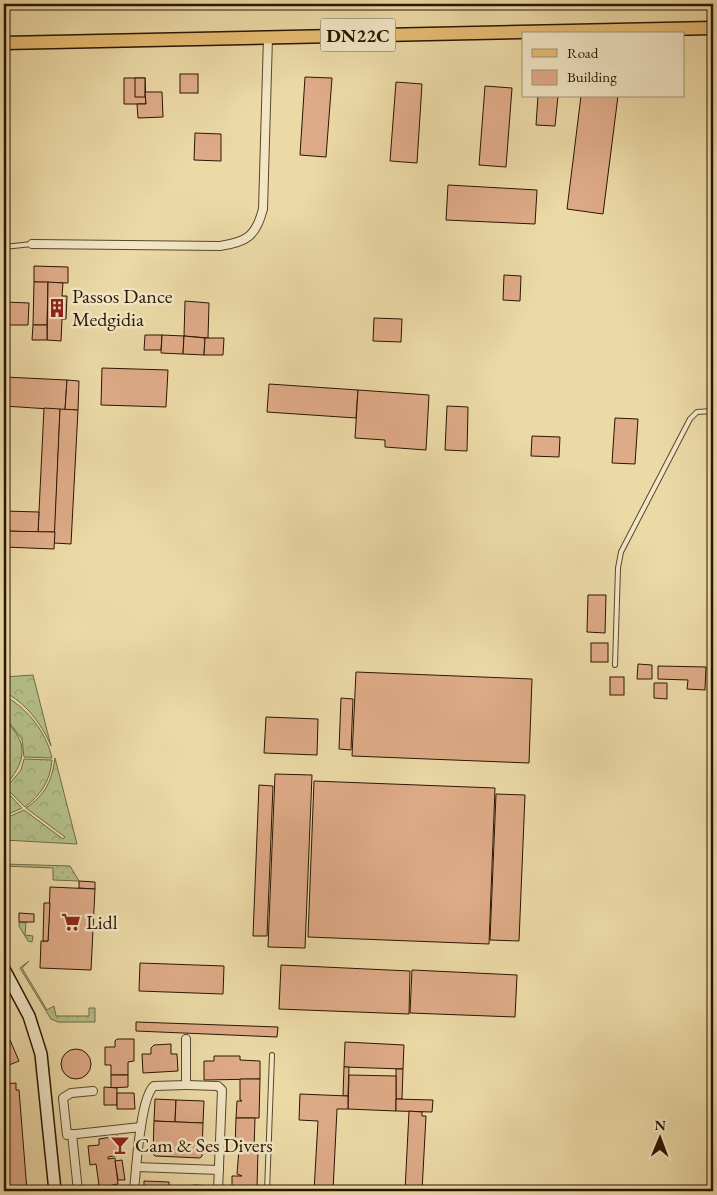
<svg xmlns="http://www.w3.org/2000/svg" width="717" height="1195" viewBox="0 0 717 1195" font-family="'EB Garamond',serif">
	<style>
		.grass { fill: url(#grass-dots); stroke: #706b45 }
		.forest { fill: url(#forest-crowns); stroke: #706b45 }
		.building { fill: #dfaa87; stroke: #2a1601 }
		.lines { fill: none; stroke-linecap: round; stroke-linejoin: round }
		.service-casing { stroke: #5a472a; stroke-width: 6 }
		.minor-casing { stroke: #5a472a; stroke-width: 10 }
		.secondary-casing { stroke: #2a1601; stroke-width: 14 }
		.primary-casing { stroke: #2a1601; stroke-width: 15 }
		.service { stroke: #f2e6c5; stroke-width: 4 }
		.minor { stroke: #f2e6c5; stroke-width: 8 }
		.secondary { stroke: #f2e6c5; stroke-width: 11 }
		.primary { stroke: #e6bc73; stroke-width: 12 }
		.labels { text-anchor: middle; stroke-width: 5; stroke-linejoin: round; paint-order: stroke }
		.shield { fill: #f2e6c5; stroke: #66543c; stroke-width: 1 }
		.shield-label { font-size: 19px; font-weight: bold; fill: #2a1601 }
		.poi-label { font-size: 20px; fill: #2a1601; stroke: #f2e6c5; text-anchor: start }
	</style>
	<defs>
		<pattern id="grass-dots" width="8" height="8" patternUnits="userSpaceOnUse" patternTransform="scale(1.25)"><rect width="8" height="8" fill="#b5c089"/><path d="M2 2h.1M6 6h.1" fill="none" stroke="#9ca474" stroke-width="1.8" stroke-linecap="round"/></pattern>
		<pattern id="forest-crowns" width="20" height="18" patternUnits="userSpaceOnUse" patternTransform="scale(1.25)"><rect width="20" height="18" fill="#b5c089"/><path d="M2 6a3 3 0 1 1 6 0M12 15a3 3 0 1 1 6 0" fill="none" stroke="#9ca474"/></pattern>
	</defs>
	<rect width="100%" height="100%" fill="#ebd9a6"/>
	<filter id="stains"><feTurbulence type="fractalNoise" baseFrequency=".004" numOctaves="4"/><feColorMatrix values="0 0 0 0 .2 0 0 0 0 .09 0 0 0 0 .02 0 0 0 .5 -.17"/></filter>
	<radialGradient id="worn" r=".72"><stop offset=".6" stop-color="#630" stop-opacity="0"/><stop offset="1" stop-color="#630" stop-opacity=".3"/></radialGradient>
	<g class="grass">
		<path d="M4 864 70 866 79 881 53 880V868L4 866Z"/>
		<path d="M19 922H26L25 935 33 936 32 942 28 941 19 926Z"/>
		<path d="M29 961 22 968 47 1010 54 1006 56 1016H89V1008H95V1022H58L51 1019 20 968Z"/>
	</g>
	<g class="forest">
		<path d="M33 675 51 746C42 724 25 702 4 692V677Z"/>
		<path d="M7 697C29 711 46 732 52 758L24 757 22 739 4 716V702Z"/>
		<path d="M4 719C30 744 26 762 4 787Z"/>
		<path d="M55 758 77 844 4 840V819L24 810 63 839 65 837 26 808C45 795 52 781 55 758Z"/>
		<path d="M24 759 52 760C50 782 41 794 25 807L6 788 21 770Z"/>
		<path d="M4 789 22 808 4 816Z"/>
	</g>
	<g class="building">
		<rect x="180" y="74" width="18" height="19"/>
		<path d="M305 77 332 78 326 157 300 155Z"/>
		<path d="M124 78H145L146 104H124Z"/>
		<rect x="135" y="78" width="10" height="19"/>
		<path d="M396 82 422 84 417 163 390 161Z"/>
		<path d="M485 86 512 88 506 167 479 165Z"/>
		<path d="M145 92H162L163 117 138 118 137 104H146Z"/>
		<path d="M538 96H558L555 126 536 125Z"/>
		<path d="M581 96H618L603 214 567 209Z"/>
		<rect x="4" y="116" width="3" height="18"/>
		<path d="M195 133 221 134V161L194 160Z"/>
		<path d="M448 185 537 190 535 224 446 220Z"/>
		<path d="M34 266 68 267V283L34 282Z"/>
		<path d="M504 275 521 276 520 301 503 300Z"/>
		<path d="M34 282H48L47 325H33Z"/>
		<path d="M48 282 63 283 62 296H67L66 319H62L61 341 47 340Z"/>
		<path d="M185 301 209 303 208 338 184 336Z"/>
		<path d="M4 302 29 303 28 325H4Z"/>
		<path d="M374 318 402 319 401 342 373 341Z"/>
		<path d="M33 325H47V340H32Z"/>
		<path d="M145 335H162L161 350H144Z"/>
		<path d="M162 335 184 336 183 354 161 353Z"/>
		<path d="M184 336 205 338 204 355 183 354Z"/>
		<path d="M205 338H224L223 355H204Z"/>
		<path d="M102 368 168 370 166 407 101 405Z"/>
		<path d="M4 377 67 380 65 410 4 406Z"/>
		<path d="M67 380 79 381 78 410H65Z"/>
		<path d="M269 384 358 390 356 418 267 412Z"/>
		<path d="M358 390 429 395 426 450 385 447V440L355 438Z"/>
		<path d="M447 406 468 407 467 451 445 450Z"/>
		<path d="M44 408 60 409 55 532H38Z"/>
		<path d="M60 409 78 410 71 544 54 543Z"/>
		<path d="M615 418 638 419 635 464 612 463Z"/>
		<path d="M532 436 560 437 559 457 531 456Z"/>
		<path d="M4 511 39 512 38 532 4 531Z"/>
		<path d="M4 531 55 532 54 549 4 547Z"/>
		<path d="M588 595H606L605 633 587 632Z"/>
		<rect x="591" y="643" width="17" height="19"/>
		<path d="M638 664 652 665V679H637Z"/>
		<path d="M658 666 706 667 705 690 687 689 688 680 658 679Z"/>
		<path d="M356 672 532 679 529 763 352 756Z"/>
		<rect x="610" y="677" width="14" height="18"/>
		<path d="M654 683H667V699L654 698Z"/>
		<path d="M341 698 353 699 351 750 339 749Z"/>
		<path d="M266 717 318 719 317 755 264 753Z"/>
		<path d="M275 774 312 775 305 948 268 947Z"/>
		<path d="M314 781 495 788 489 944 308 937Z"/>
		<path d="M259 785 273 786 267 936H253Z"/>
		<path d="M496 794 525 795 519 941 490 940Z"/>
		<path d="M79 881 95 882V889L79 888Z"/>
		<path d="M50 887 95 889 91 970 40 968 41 941H48Z"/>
		<path d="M44 903H50L48 941H43Z"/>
		<path d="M19 913 34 914V922H19Z"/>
		<path d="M140 963 224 966 223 994 139 991Z"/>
		<path d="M281 965 410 971 409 1014 279 1009Z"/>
		<path d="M412 970 517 975 515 1017 410 1013Z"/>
		<path d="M136 1022 278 1027 277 1037 136 1031Z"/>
		<path d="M4 1026 19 1061 4 1067Z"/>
		<path d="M117 1039H134V1061L128 1062V1075H111V1065H105V1047H115V1041Z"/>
		<path d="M345 1042 404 1045 403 1069 344 1067Z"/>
		<path d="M171 1044V1054H177L178 1071 143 1073 142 1054H151V1048L154 1045Z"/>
		<circle cx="76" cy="1064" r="15"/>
		<path d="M214 1056H240V1060L260 1061V1079L204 1080V1061H214Z"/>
		<path d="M344 1067H349L348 1096H343Z"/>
		<path d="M396 1069H403L402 1099H396Z"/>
		<path d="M111 1075H128V1087L111 1088Z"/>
		<path d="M349 1075 396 1076V1111L348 1109Z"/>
		<path d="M240 1079H260L259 1118H236L237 1101H242L240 1100Z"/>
		<path d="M16 1083V1090H19L27 1191H9L4 1122V1084Z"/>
		<path d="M104 1087 117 1088V1105H104Z"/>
		<path d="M117 1093H134L135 1109H117Z"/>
		<path d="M300 1094 348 1096V1109H337L333 1191H314L318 1121 299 1120Z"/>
		<path d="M155 1099 176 1100 175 1122 154 1121Z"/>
		<path d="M396 1099 433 1100 432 1112 396 1111Z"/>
		<path d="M176 1100 204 1101 203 1123 175 1122Z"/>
		<path d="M409 1111 422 1112V1116H426L422 1191H405Z"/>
		<path d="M236 1118H255L254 1150 235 1149Z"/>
		<path d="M154 1121 203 1123 202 1156 200 1158 155 1156 153 1154Z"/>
		<path d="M118 1136 120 1155 108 1157V1159L115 1158 118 1184 112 1185 113 1189 122 1187 125 1190 94 1191 93 1186 99 1185 96 1164 90 1165 88 1146 99 1145V1139Z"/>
		<path d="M239 1149 258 1150 257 1188H252L251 1191H232V1176H242L237 1174Z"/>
		<path d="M122 1160 125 1180H118L115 1161Z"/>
		<path d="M144 1181 169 1182V1190L171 1187 191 1188 190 1191H144Z"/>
		<path d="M193 1185 216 1186 215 1191H192Z"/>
	</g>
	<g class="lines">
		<g class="service-casing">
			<g id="service">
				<path d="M4 247 32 244"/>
				<path d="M615 665 618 568 621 552 690 419 697 412 713 411"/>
				<path d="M267 1191 272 1055"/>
			</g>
		</g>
		<g class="minor-casing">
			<g id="minor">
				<path d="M32 244 220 246C247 242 256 236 263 209L268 37"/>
				<path d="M186 1085 218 1086 222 1090 218 1191"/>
				<path d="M93 1091 71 1093 63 1098 67 1135 141 1127"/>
				<path d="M72 1134 78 1191"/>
				<path d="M136 1167 219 1170"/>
				<path d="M134 1191C136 1172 140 1097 154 1086L186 1085V1039"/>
			</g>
		</g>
		<g class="secondary-casing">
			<path id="secondary" d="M4 969 29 1016 41 1054 55 1191"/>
		</g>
		<g class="primary-casing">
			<path id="primary" d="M4 43 713 28"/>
		</g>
		<use href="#service" class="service"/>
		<use href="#minor" class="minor"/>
		<use href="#secondary" class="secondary"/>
		<use href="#primary" class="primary"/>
	</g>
	<defs>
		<g id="building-bare" transform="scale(1.5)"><path d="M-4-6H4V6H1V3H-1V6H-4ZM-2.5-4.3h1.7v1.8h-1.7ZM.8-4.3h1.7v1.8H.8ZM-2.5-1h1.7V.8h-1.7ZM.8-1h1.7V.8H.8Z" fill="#8f2418" stroke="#f2e6c5" stroke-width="2.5" paint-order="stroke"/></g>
		<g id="supermarket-bare" transform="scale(1.5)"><path d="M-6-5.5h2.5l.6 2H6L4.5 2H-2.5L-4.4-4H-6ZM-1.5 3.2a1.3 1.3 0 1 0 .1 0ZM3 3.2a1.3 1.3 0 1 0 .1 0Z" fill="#8f2418" stroke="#f2e6c5" stroke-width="2.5" paint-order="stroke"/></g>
		<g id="bar-bare" transform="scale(1.5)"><path d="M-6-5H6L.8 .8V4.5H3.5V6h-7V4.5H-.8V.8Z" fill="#8f2418" stroke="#f2e6c5" stroke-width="2.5" paint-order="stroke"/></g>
	</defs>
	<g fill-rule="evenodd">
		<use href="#building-bare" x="57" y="308"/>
		<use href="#supermarket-bare" x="71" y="922"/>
		<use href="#bar-bare" x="120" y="1145"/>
	</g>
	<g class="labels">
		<rect class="shield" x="320.5" y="18.5" width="75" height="33" rx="4"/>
		<g class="shield-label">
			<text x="358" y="42">DN22C</text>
		</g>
		<g class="poi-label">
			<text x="72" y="303">Passos Dance<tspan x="72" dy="23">Medgidia</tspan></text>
			<text x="86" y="929">Lidl</text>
			<text x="135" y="1152">Cam &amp; Ses Divers</text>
		</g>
	</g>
	<rect width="717" height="1195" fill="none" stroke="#ebd9a6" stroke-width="20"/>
	<rect x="5" y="5" width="707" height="1185" fill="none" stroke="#2a1601" stroke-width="2.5"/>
	<rect x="10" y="10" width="697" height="1175" fill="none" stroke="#2a1601"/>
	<rect x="522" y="32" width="162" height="65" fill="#f2e6c5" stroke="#a29377"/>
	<rect x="532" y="49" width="25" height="8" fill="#e6bc73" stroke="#a29377"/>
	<text x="567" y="58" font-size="15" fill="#2a1601">Road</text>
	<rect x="532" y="70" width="25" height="15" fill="#dfaa87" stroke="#a29377"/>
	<text x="567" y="82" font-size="15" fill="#2a1601">Building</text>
	<g transform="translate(660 1138) rotate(1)" stroke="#f2e6c5" stroke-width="4" paint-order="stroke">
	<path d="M0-4L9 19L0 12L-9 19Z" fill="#2a1601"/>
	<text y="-8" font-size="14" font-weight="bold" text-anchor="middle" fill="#2a1601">N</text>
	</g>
	<rect width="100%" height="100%" filter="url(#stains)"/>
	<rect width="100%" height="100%" fill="url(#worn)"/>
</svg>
